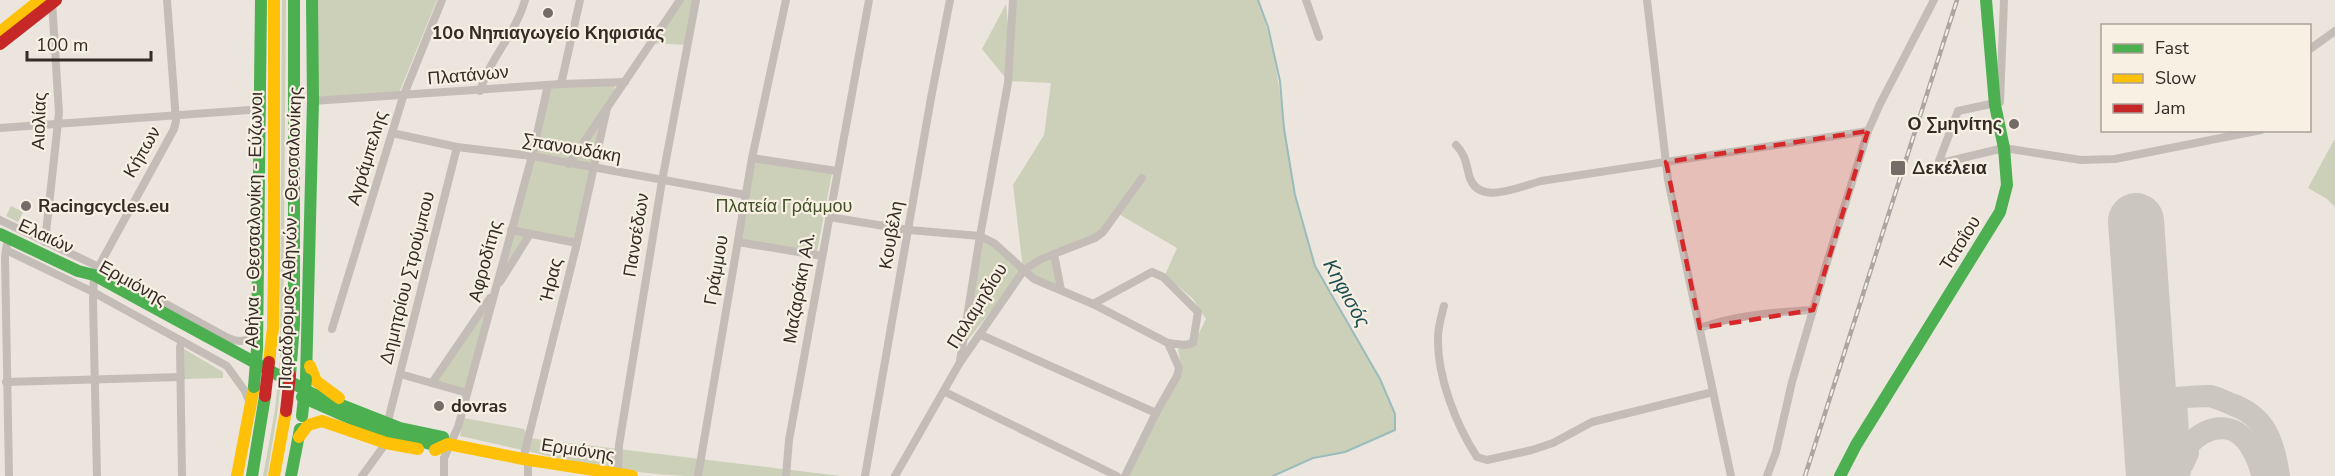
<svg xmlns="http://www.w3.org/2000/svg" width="2335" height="476" viewBox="0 0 2335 476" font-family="'Nunito Sans',sans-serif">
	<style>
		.green { fill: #ccd0b8 }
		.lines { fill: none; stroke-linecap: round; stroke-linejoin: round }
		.stream { stroke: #9abcbc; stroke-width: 2 }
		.taxiway { stroke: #cbc6c0; stroke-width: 22 }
		.runway { stroke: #cbc6c0; stroke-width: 56 }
		.street { stroke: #c4bdb7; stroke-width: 8 }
		.fast { stroke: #4caf50; stroke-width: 12 }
		.slow { stroke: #ffc107; stroke-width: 12 }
		.jam { stroke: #c62828; stroke-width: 12 }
		.rail-casing { stroke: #aba6a2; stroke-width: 4.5 }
		.rail { stroke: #f9f0e4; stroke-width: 2; stroke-dasharray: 7; stroke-linecap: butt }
		.fast-bridge { stroke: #4caf50; stroke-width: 12 }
		.jam-bridge { stroke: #c62828; stroke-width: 12 }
		.marked { fill: #d62828; fill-opacity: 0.2; stroke: #d62828; stroke-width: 4.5; stroke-dasharray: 12 8; stroke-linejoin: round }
		.poi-dot { fill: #746c66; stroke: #f9f0e4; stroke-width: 2 }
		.labels { text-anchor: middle; stroke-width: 4.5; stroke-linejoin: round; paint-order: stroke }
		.poi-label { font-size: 18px; font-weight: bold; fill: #342b26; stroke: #f9f0e4; text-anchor: start }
		.street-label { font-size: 18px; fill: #342b26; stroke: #f9f0e4 }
		.park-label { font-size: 18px; fill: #43522a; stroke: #f9f0e4 }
		.water-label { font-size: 20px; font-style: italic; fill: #1c5055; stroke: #f9f0e4 }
	</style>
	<rect width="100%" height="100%" fill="#ebe5de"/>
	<g class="green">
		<path d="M282 0H286L283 360 278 409 267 476H263L275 410 280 359Z"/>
		<path d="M317 0H437L399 93 318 98Z"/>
		<path d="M680 0H696L687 45 651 43Z"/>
		<path d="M1015 0H1259L1274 54 1295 195 1315 266 1380 379 1395 414V430L1345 452 1313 458 1273 476H1125L1182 370 1178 349 1194 343 1206 319 1193 299 1165 275 1177 248 1117 213C1108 224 1099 236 1085 242 1060 253 1047 244 1025 268L1054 257 1059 289 1024 270 963 346 980 236 1023 269 1013 185 1044 135 1051 83 1008 81 982 49 1006 4 1009 36Z"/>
		<path d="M616 83 577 243 530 234 496 288 548 85Z"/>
		<path d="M2334 140H2335V207L2327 199 2308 188Z"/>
		<path d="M752 158 832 173 817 252 738 242Z"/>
		<path d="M11 206 23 212 18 222 6 216Z"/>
		<path d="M494 293 467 393 432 383Z"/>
		<path d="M184 349 223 372V378L184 379Z"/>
		<path d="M464 418 524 429 528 438 841 476C789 476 737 476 685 476 609 473 534 452 460 436Z"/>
	</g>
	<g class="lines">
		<path class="stream" d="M1258 0 1268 27 1280 81 1284 129 1295 195 1315 266 1380 379 1395 414V430L1345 452 1313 458 1273 476"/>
		<g class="taxiway">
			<path d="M2183 464 2188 453V445C2212 421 2239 422 2254 453 2258 461 2261 467 2262 476"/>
			<path d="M2180 471 2176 398C2187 397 2198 396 2209 396 2216 397 2224 401 2231 404 2266 416 2274 442 2279 476"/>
		</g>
		<path class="runway" d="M2136 221 2154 476"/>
		<g class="street">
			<path d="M1306 0 1319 37"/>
			<path d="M1647 0 1668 180 1731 476"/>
			<path d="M2004 0 2000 102 1958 111 1939 161 1941 163 2004 148 2081 160 2115 159 2261 130"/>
			<path d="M2310 49 2335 31"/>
			<path d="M561 84 580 0"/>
			<path d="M480 91C490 58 516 33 525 0"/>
			<path d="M313 101 561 84 625 82"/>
			<path d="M0 128 262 109"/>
			<path d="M392 133 457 147 532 156 746 195"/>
			<path d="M1456 145C1465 154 1466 163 1469 175 1477 207 1519 187 1541 181L1868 131"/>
			<path d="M752 158 837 171"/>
			<path d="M569 164 680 0"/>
			<path d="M829 217 909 230 980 236 994 243 1034 279 1093 304 1168 343"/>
			<path d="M0 220 97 266 228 338C239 343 246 341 257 336"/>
			<path d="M511 230 577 243"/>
			<path d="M45 242 59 113 52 1"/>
			<path d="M738 242 822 256"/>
			<path d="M7 244 5 257 9 476"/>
			<path d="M6 250 93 292 227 366 245 391 250 403"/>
			<path d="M1054 254 1061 290"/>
			<path d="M500 282 530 234"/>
			<path d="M1093 304 1152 272 1163 277 1198 312 1193 343 1185 345 1168 343 1179 368 1177 376 1156 413 1125 476"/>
			<path d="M1444 306C1441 317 1438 327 1438 338 1437 376 1456 425 1477 457L1487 460 1532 450 1553 443 1592 422 1713 392"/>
			<path d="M1700 328C1735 315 1776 312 1813 310"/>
			<path d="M332 329 403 97 442 0"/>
			<path d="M981 335 1156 413"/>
			<path d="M182 341 180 347 182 476"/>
			<path d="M960 361 980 236 1008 83 1013 0"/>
			<path d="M400 374 467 393"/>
			<path d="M6 382 181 377"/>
			<path d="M432 383 490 298"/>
			<path d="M945 392 1117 476"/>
			<path d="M389 417 457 147"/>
			<path d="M523 459 577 243 607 108"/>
			<path d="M528 460V476"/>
			<path d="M97 476 93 301 94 275 174 129 176 121 167 0"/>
			<path d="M362 476 386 443"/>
			<path d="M444 476V458L458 427 532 156 548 85"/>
			<path d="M618 476 619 445 662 181 696 0"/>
			<path d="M698 476 752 158 786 0"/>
			<path d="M786 476 789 440 869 0"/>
			<path d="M865 476 931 98 950 0"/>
			<path d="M895 476 959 364 1024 270 1041 259 1095 238 1103 232 1142 178"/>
			<path d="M1767 476 1776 452 1792 382 1827 262 1868 131 1880 104 1934 0"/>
		</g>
		<g class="fast">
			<path d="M0 234 78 271 94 275 311 393 400 428 443 437"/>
			<path d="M257 349 261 0"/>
			<path d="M290 375 294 324V0"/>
			<path d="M306 379 313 101 312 0"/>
			<path d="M302 397 370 427 441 447"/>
			<path d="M252 476 265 396"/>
			<path d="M291 476 300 429"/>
			<path d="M1840 476 1856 445 2000 212 2007 185 2004 148 1995 105 1986 0"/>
		</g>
		<g class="slow">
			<path d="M0 32 40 0"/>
			<path d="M269 362 273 328 274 267V0"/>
			<path d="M310 366 316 381 339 398"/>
			<path d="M299 437 308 425 322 421 386 443 418 449"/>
			<path d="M435 450 448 444 523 459 632 476"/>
			<path d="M237 476 254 387"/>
			<path d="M274 476 286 411"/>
		</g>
		<path class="jam" d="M0 44 56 0"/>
		<g class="rail-casing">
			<path id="rail" d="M1805 476 1957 0"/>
		</g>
		<use href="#rail" class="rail"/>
		<g class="fast-bridge">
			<path d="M254 387 257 349"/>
			<path d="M302 416 306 379"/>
		</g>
		<g class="jam-bridge">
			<path d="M265 396 269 362"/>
			<path d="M286 411 290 375"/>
		</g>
	</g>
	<path class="marked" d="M1868 131 1813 310 1700 328 1666 162Z"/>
	<g class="poi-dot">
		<circle cx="548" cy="13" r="6"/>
		<circle cx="2014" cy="124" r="6"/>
		<rect x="1890" y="160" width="16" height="16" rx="3"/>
		<circle cx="26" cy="206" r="6"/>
		<circle cx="439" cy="406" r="6"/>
	</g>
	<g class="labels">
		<g class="poi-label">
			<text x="548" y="39" text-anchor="middle">10ο Νηπιαγωγείο Κηφισιάς</text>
			<text x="2002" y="130" text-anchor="end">Ο Σμηνίτης</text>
			<text x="1912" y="174">Δεκέλεια</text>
			<text x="38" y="212">Racingcycles.eu</text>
			<text x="451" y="412">dovras</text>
		</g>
		<g class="street-label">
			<text transform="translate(468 75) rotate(-5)" y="6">Πλατάνων</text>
			<text transform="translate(39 121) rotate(-88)" y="6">Αιολίας</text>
			<text transform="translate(572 148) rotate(10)" y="6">Σπανουδάκη</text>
			<text transform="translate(142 152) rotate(-60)" y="6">Κήπων</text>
			<text transform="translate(367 158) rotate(-73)" y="6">Αγράμπελης</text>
			<text transform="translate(254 220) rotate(-89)" y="6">Αθήνα - Θεσσαλονίκη - Εύζωνοι</text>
			<text transform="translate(636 235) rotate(-81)" y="6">Πανσέδων</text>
			<text transform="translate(891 235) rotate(-80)" y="6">Κουβέλη</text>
			<text transform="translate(46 236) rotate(25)" y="6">Ελαιών</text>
			<text transform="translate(290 238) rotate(-88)" y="6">Παράδρομος Αθηνών - Θεσσαλονίκης</text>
			<text transform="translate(1960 243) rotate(-58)" y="6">Τατοΐου</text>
			<text transform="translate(485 261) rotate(-75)" y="6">Αφροδίτης</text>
			<text transform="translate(716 270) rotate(-80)" y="6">Γράμμου</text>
			<text transform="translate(407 278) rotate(-76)" y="6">Δημητρίου Στρούμπου</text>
			<text transform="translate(551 280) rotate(-76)" y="6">Ήρας</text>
			<text transform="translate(133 283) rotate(29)" y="6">Ερμιόνης</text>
			<text transform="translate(799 288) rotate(-80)" y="6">Μαζαράκη Αλ.</text>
			<text transform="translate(977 306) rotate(-58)" y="6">Παλαμηδίου</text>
			<text transform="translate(578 450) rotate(9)" y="6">Ερμιόνης</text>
		</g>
		<g class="park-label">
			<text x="784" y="212">Πλατεία Γράμμου</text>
		</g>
		<g class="water-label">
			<text transform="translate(1347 293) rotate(61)" y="7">Κηφισός</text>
		</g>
	</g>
	<rect x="2101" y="24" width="210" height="108" fill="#f9f0e4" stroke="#aaa198" stroke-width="1.5"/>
	<rect x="2113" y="44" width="30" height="9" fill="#4caf50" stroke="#aaa198" stroke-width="1.5"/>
	<text x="2155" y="54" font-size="18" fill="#342b26">Fast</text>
	<rect x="2113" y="74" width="30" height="9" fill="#ffc107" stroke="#aaa198" stroke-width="1.5"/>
	<text x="2155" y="84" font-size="18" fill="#342b26">Slow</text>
	<rect x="2113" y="104" width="30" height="9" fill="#c62828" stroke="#aaa198" stroke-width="1.5"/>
	<text x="2155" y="114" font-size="18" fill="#342b26">Jam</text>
	<path d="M27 51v9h124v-9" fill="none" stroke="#342b26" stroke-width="3"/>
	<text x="36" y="51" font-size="18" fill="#342b26" stroke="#f9f0e4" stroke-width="4.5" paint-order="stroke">100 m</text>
</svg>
